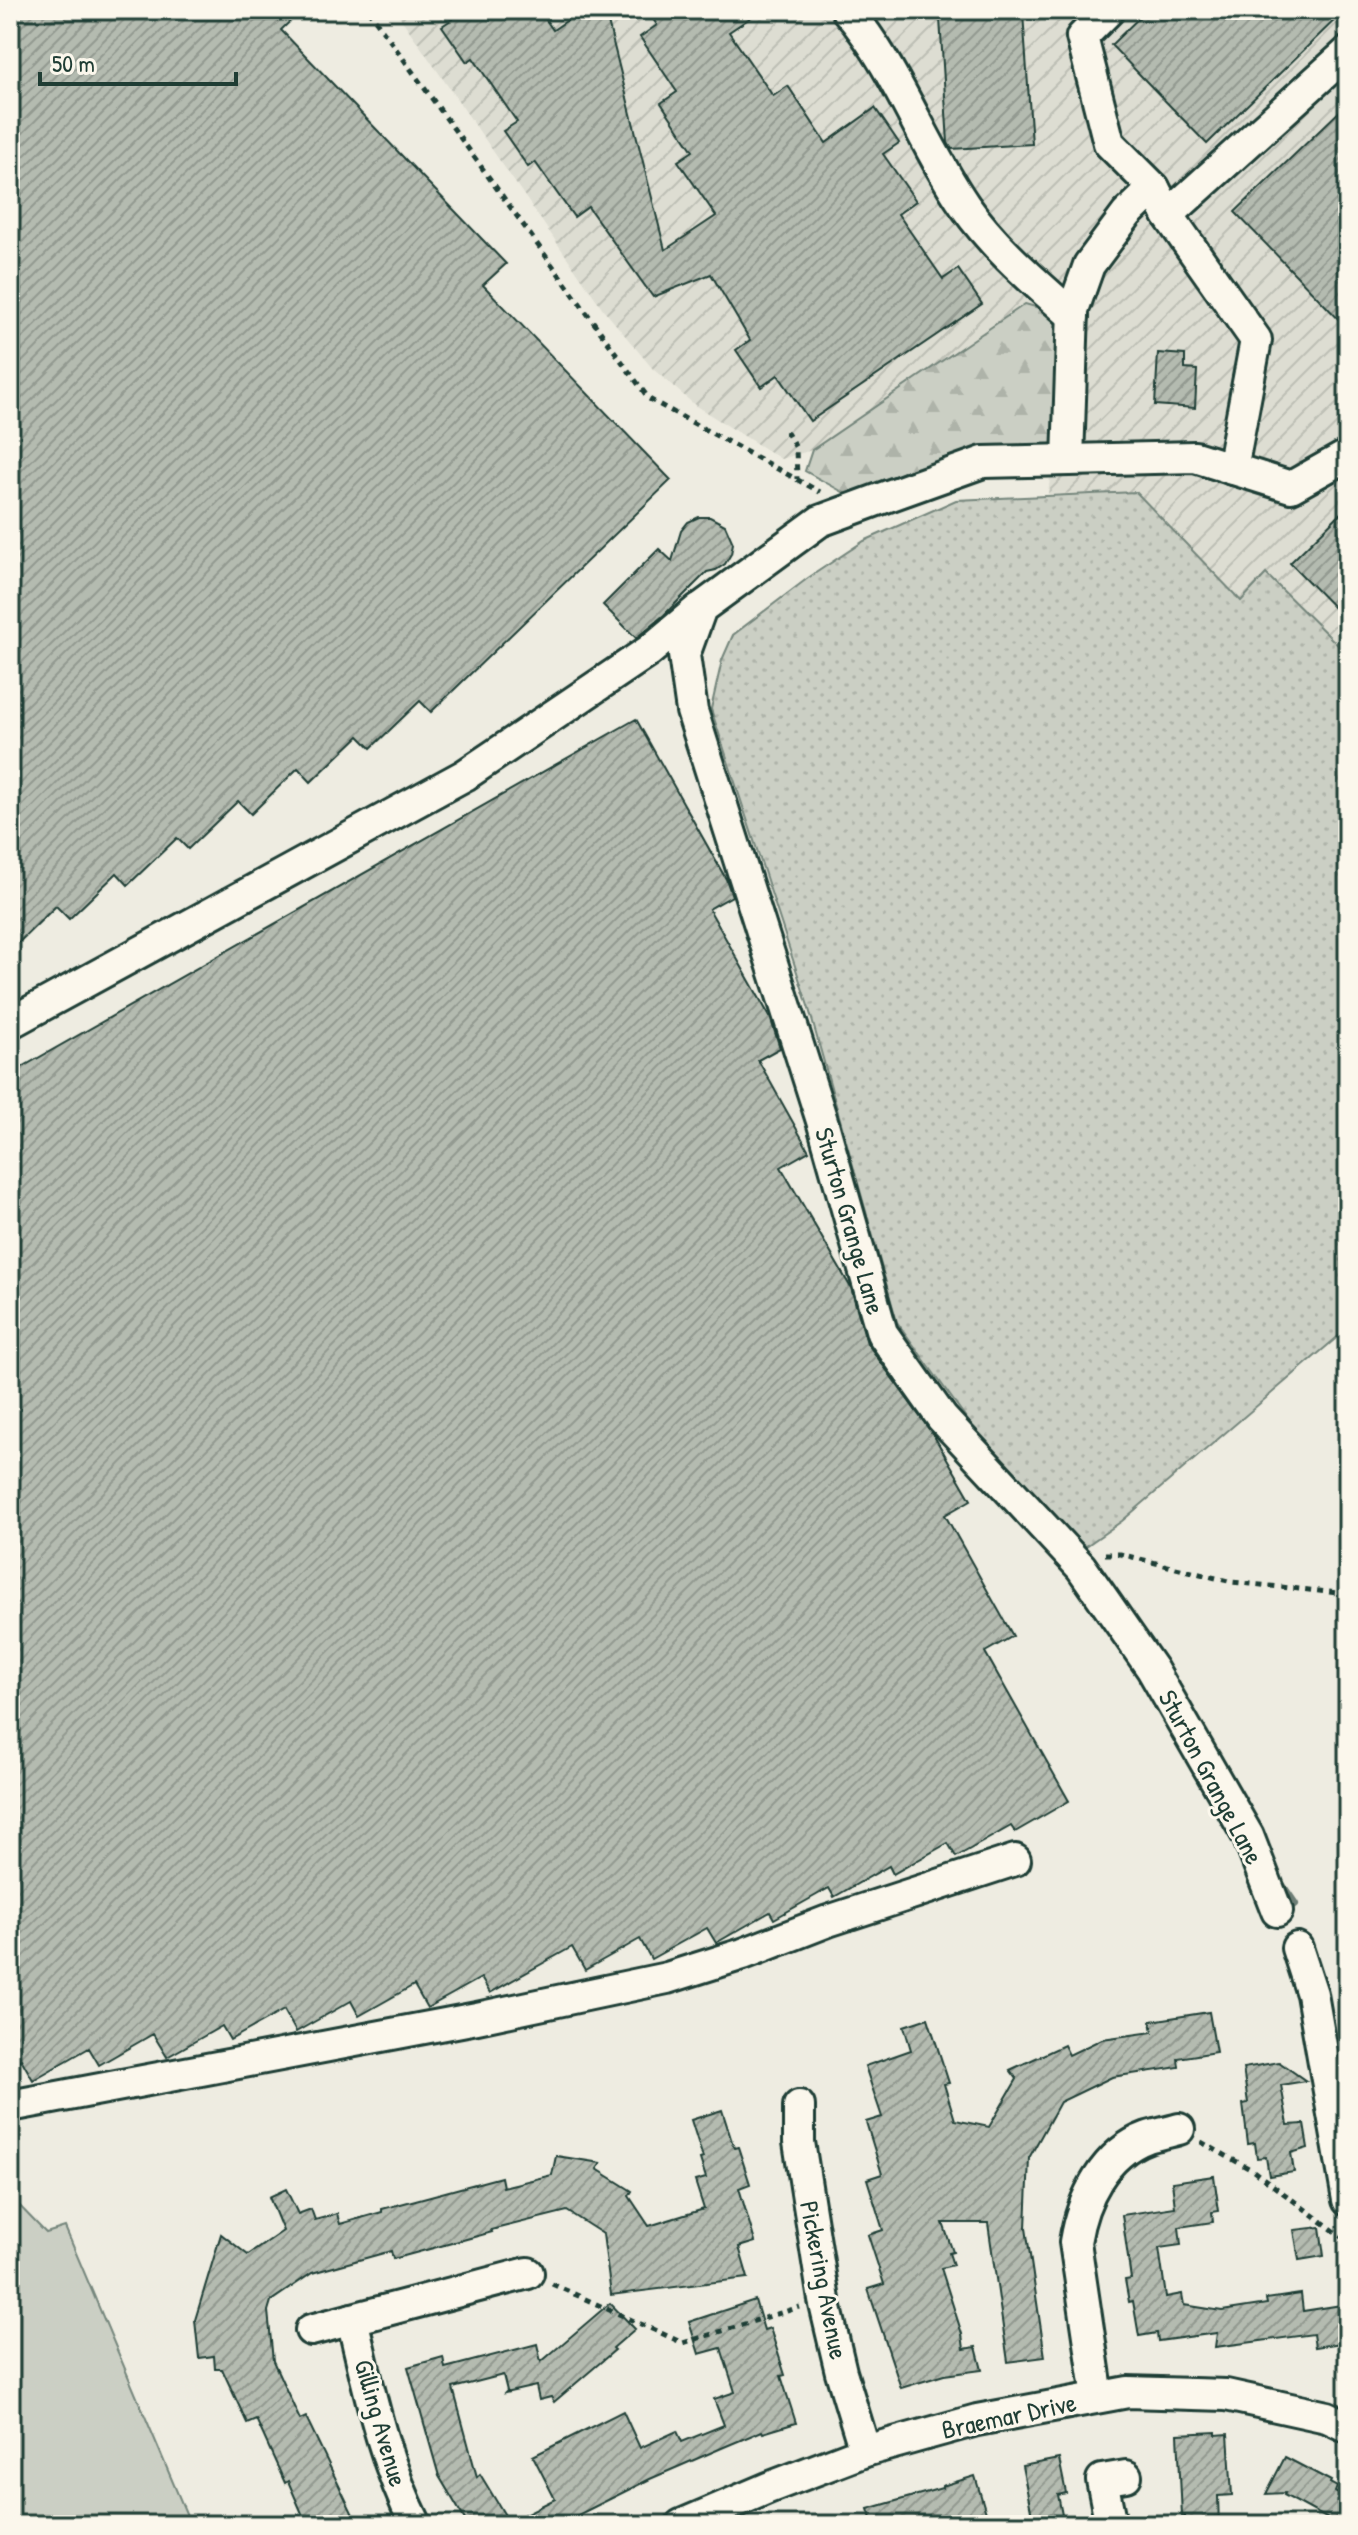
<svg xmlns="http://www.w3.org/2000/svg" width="1358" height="2535" viewBox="0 0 1358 2535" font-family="'Patrick Hand',sans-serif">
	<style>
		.industrial { fill: url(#industrial-furrows) }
		.grass { fill: url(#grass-dots); stroke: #75867c; stroke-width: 2 }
		.forest { fill: url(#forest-firs); stroke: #75867c; stroke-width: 2 }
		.park { fill: #cbcfc4; stroke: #75867c; stroke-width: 2 }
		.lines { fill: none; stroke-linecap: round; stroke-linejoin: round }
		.stream { stroke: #6c7d74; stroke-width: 8 }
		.building { fill: url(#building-hatch); stroke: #1f3d34; stroke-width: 2 }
		.minor-casing { stroke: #1f3d34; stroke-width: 36 }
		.path { stroke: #1f3d34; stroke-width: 5; stroke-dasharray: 6 6; stroke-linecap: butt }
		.minor { stroke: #fbf7ec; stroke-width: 30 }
		.labels { text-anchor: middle; stroke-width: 6; stroke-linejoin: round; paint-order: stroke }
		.street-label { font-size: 26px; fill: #1f3d34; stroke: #fbf7ec }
	</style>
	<defs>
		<pattern id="industrial-furrows" width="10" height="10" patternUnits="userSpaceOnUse" patternTransform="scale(2)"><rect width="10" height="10" fill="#ddddd2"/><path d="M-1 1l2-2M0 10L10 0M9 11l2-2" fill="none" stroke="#bdbfb5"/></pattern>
		<pattern id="grass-dots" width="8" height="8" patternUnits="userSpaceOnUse" patternTransform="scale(2)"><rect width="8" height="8" fill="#cbcfc4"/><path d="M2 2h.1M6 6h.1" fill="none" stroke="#aeb3a9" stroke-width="1.8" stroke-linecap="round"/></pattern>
		<pattern id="forest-firs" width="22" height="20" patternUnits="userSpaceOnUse" patternTransform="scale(2)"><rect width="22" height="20" fill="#cbcfc4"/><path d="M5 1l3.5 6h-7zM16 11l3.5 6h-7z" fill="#aeb3a9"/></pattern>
		<pattern id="building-hatch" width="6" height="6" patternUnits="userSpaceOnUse" patternTransform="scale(2)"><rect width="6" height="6" fill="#b4bbb0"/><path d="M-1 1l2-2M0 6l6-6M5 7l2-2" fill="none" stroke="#929990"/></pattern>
	</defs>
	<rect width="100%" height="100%" fill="#eeece1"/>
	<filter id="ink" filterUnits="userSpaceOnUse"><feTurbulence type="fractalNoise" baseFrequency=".0125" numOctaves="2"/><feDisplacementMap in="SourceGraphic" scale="16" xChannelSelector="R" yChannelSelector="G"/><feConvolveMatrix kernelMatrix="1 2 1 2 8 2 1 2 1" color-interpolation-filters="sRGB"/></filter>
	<g filter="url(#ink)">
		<path class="industrial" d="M395 10H1348V655L1266 575 1242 601 1136 492 1048 494 1068 334 1025 304 812 450 781 459 696 406 653 369 603 309Z"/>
		<path class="grass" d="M1136 492 1241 601 1266 574 1348 655V1328L1122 1521 1086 1546 1061 1531 974 1429 897 1322 809 1009 711 709 722 660 733 635 808 578 864 541 956 500Z"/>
		<path class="forest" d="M1025 304 1050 311 1068 334 1054 450 977 456 904 472 850 496 805 471 812 450Z"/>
		<path class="park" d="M10 2196 46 2233 65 2227 191 2525H10Z"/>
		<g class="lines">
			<path class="stream" d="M1280 1882 1295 1904"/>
		</g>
		<g class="building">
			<path d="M10 10H302L281 30 506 264 483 285 671 480 431 712 420 701 371 748 359 736 311 782 298 768 251 814 238 801 188 849 177 838 128 885 117 873 69 919 56 906 10 951Z"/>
			<path d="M466 10H539L553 30 582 10H605L665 250 716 216 678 161 693 151 661 103 677 92 640 37 657 25 647 10H762L729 32 773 96 788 86 826 143 875 108 899 143 883 154 916 201 898 214 943 279 958 269 982 304 810 421 778 375 761 387 736 350 750 340 711 274 653 297 588 207 574 217 535 162 528 167 503 131 517 122 473 58 467 62 442 26Z"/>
			<path d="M1147 10H1345L1207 144 1111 45Z"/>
			<path d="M1023 13 1032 144 952 149 948 143 940 19Z"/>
			<path d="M1348 103V329L1235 212Z"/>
			<path d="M1158 353 1185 355V369L1197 370 1195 408 1155 405Z"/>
			<path d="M1348 506V622L1290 563Z"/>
			<path d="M699 517H710L725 525 733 543 731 554 725 564 716 570 707 572 664 615 636 638 603 605 659 549 672 561 681 531 688 522Z"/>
			<path d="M636 719 726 879 732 896 709 909 770 1017 780 1048 758 1060 809 1151 781 1167 851 1288 867 1343 934 1436 971 1500 945 1515 1013 1636 985 1652 1069 1801 1015 1832 1011 1826 956 1857 948 1843 893 1874 889 1866 834 1897 829 1888 774 1919 770 1912 716 1943 707 1928 651 1959 640 1939 585 1970 572 1947 490 1993 481 1978 427 2008 414 1985 359 2016 351 2001 296 2032 284 2010 230 2040 222 2026 167 2057 153 2034 99 2065 89 2048 33 2080 21 2059 10 2065V1074Z"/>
			<path d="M1209 2012 1216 2052 1178 2058 1179 2067 1112 2077 1060 2102 1029 2158 1026 2228 1045 2357 1008 2362 988 2223H943L953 2252 949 2253 953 2265 941 2268 962 2334 964 2349 976 2347 982 2370 944 2375 901 2388 868 2289 884 2284 868 2235 883 2230 867 2179 882 2174 866 2122 882 2117 865 2066 911 2050 904 2026 928 2018 949 2083 944 2084 955 2120 989 2127 1017 2079 1010 2070 1064 2045 1069 2055 1102 2039 1153 2032 1151 2021Z"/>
			<path d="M1279 2062 1306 2081 1281 2085 1288 2125 1304 2124 1308 2148 1291 2153 1294 2172 1269 2176 1266 2157 1257 2158 1255 2143 1248 2144 1243 2104 1248 2103 1243 2068Z"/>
			<path d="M722 2110 734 2148 738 2147 750 2184 739 2188 755 2242 739 2247 748 2278 611 2295 603 2234 567 2211 491 2230 492 2232 393 2259 391 2251 312 2273 271 2301 268 2311 273 2361 300 2420 306 2417 358 2525H307L288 2481 285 2483 256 2419 247 2423 222 2369H215L214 2356 199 2358 195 2320 221 2234 248 2255 283 2231 269 2197 286 2189 298 2214 311 2209 315 2220 337 2214 340 2224 382 2212V2209L501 2177 503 2187 552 2175 556 2156 601 2163 597 2169 632 2191 629 2196 649 2226 704 2209 695 2181 706 2178 700 2159 703 2158 691 2120Z"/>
			<path d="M1214 2176 1219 2211 1212 2212 1213 2222 1179 2227 1181 2245 1159 2248 1166 2297 1182 2294 1184 2305 1222 2311 1267 2304 1266 2299 1301 2294 1303 2311 1348 2304V2342L1315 2347 1313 2334 1215 2347 1217 2333 1158 2341 1157 2333 1139 2336 1133 2301 1129 2302 1125 2280 1131 2279 1122 2215 1175 2207 1172 2182Z"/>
			<path d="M1320 2227 1324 2256 1299 2260 1294 2230Z"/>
			<path d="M755 2300 764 2330 770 2328 785 2375 781 2376 796 2423 763 2433 762 2431 724 2447 650 2479 558 2525H468L439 2476 408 2367 443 2357 445 2368 537 2344 541 2362 610 2303 635 2329 613 2348 615 2350 554 2402 551 2397 539 2400 536 2386 505 2393 507 2391 503 2375 453 2388 477 2477 480 2474 509 2522 555 2499 533 2456 623 2411 640 2448 677 2431 682 2442 724 2425 714 2399 735 2392 721 2348 699 2354 689 2322Z"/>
			<path d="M1216 2432V2435L1228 2434 1232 2495 1218 2496 1219 2525H1185V2516H1182L1178 2434Z"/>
			<path d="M1285 2457 1331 2481 1330 2483 1337 2487 1335 2492 1348 2499V2525H1339L1284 2495 1285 2493 1266 2494Z"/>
			<path d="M1059 2459 1066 2493 1058 2495 1064 2525H1034L1022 2466Z"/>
			<path d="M975 2476 986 2513 944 2525H873L868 2509 942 2488V2486Z"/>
		</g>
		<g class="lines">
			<g class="minor-casing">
				<g id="minor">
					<path d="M847 10C897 68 922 144 965 206 995 249 1035 282 1073 316"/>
					<path d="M1109 10 1082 37 1109 143 1154 188 1168 215 1256 340 1232 469"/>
					<path d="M1168 215 1348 52"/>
					<path d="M1068 460 1073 310 1089 265 1127 214 1154 188"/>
					<path d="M10 1023 465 775 649 651 699 609"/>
					<path d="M1277 1911 1248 1836 1152 1669 1081 1567 942 1418 882 1333 823 1124 692 711 684 655 701 608 820 521 877 500 983 462 1195 457 1291 487 1348 455"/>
					<path d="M1297 1948 1312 1994 1348 2200"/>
					<path d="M10 2106 477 2018 667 1978 743 1954 828 1921 1015 1860"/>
					<path d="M799 2106V2142L824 2300 841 2372 865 2451"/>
					<path d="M352 2319C369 2389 383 2460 416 2525"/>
					<path d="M311 2330 528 2273"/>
					<path d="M1098 2397 1075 2242C1082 2199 1104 2153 1148 2137 1158 2134 1169 2132 1179 2129"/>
					<path d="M681 2525 768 2488 865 2451 977 2420 1128 2392 1226 2395 1327 2417 1348 2427"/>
					<path d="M1111 2525 1102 2480 1126 2476"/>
				</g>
			</g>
			<g class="path">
				<path d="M368 10 649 399 820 492"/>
				<path d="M786 431 796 448 797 479"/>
				<path d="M1105 1554H1120L1232 1582 1348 1594"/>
				<path d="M1201 2142 1252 2170 1348 2241"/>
				<path d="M552 2284 683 2343 800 2307"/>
			</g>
			<use href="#minor" class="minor"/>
		</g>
	</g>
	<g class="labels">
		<g class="street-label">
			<text transform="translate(850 1221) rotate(74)" y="9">Sturton Grange Lane</text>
			<text transform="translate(1211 1777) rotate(62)" y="9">Sturton Grange Lane</text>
			<text transform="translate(824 2280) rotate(79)" y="9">Pickering Avenue</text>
			<text transform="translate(1009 2416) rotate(-12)" y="9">Braemar Drive</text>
			<text transform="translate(381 2423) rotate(74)" y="9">Gilling Avenue</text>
		</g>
	</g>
	<rect width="1358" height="2535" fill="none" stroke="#fbf7ec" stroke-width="40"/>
	<rect x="20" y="20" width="1318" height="2495" fill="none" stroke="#1f3d34" stroke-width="3" filter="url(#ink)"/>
	<path d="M40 72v12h196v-12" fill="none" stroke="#1f3d34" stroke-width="4"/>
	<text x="52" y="72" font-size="24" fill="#1f3d34" stroke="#fbf7ec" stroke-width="6" paint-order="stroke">50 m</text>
</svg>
